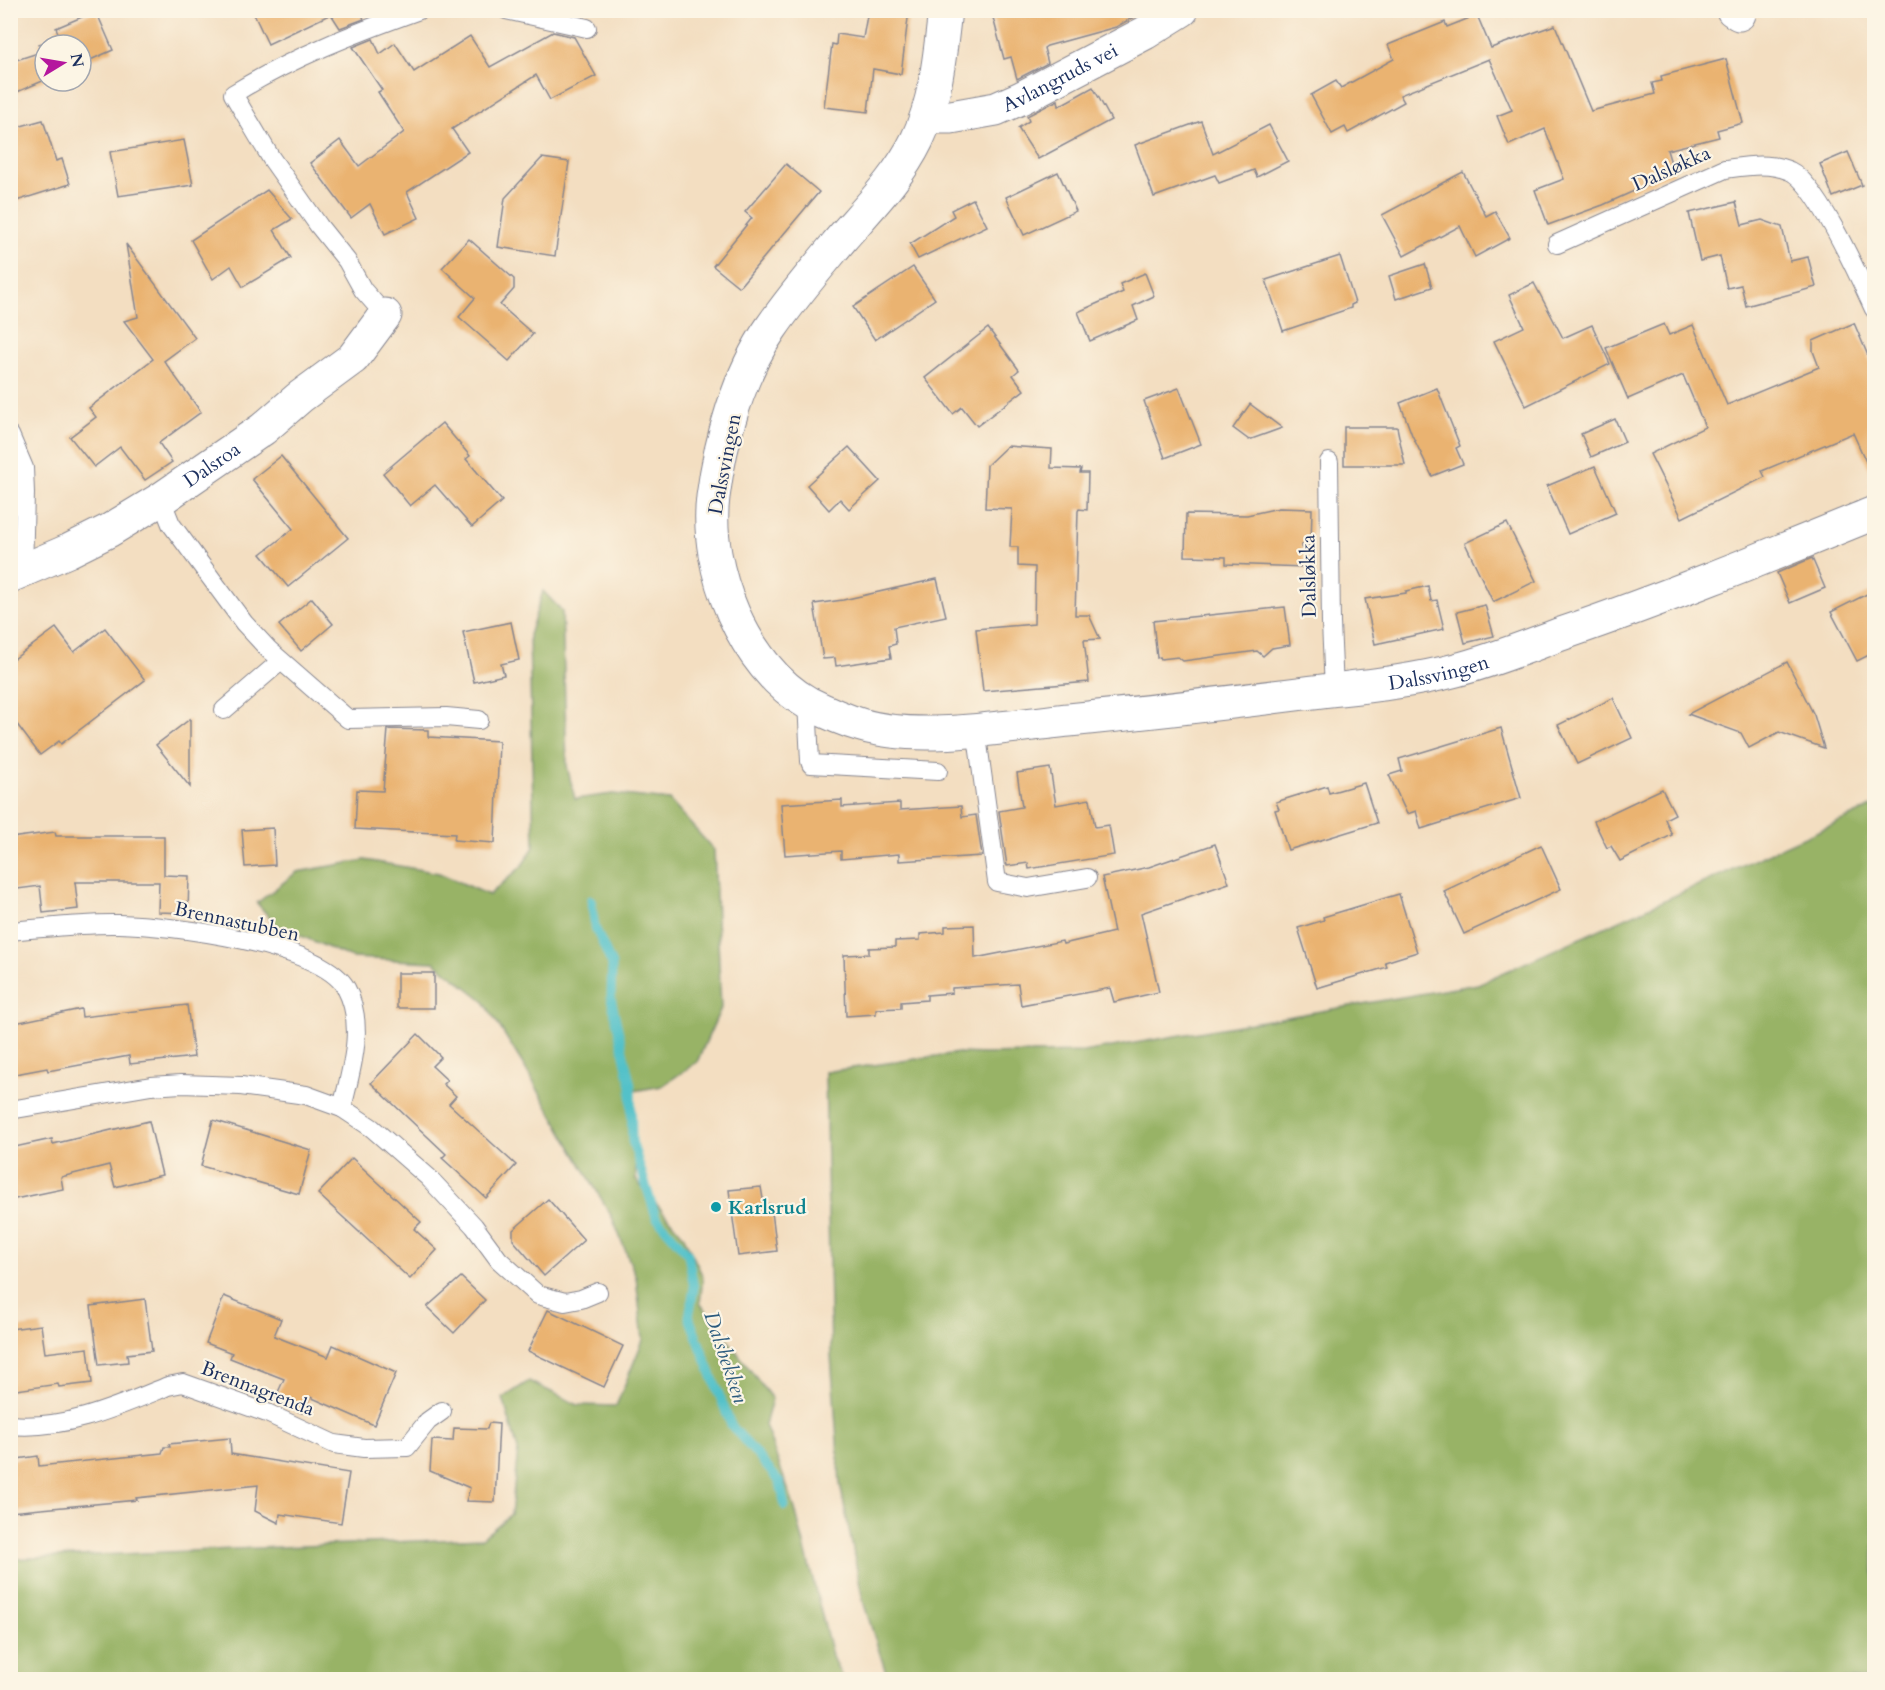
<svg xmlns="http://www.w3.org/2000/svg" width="1885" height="1690" viewBox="0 0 1885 1690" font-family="Cardo,serif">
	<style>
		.forest { fill: #98b366; stroke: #5a7162; stroke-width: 1.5 }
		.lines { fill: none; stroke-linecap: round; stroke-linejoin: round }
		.stream { stroke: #53c1c9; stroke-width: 9 }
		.building { fill: #eab371 }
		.lane-casing { stroke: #878690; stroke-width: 20 }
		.street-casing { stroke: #878690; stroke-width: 35 }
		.lane { stroke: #fff; stroke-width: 18 }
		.street { stroke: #fff; stroke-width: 33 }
		.culture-dot { fill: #0f9aa8; stroke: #fcf5e5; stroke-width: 2 }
		.labels { text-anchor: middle; stroke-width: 4.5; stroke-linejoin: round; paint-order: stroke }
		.street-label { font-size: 20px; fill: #1b2f5e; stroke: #fcf5e5 }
		.culture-label { font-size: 20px; font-weight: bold; fill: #0d838f; stroke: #fcf5e5; text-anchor: start }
		.water-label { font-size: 21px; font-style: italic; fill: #2c5b7e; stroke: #fcf5e5 }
	</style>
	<rect width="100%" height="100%" fill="#fcf5e5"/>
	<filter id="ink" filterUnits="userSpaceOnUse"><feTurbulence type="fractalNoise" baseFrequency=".0167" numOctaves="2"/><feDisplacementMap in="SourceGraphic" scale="12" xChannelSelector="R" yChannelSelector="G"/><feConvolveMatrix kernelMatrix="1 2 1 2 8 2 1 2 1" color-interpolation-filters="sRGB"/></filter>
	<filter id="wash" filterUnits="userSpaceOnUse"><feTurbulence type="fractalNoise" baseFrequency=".008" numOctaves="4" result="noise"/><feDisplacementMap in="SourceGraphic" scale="24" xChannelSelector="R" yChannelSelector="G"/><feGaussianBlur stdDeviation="1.35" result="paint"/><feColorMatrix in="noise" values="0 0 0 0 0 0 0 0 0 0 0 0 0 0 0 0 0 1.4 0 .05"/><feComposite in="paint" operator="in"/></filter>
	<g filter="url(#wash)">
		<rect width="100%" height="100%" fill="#f3dec1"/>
		<g class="forest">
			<path d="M543 591 562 611 567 766 575 799 613 794 669 800 714 850 721 1008 697 1062 662 1086 634 1091 636 1180 683 1235 703 1277 700 1303 772 1399 765 1425 795 1509 833 1659 843 1679H11V1559L482 1538 511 1514 518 1450 503 1398 529 1381 578 1405 616 1406 643 1340 636 1277 612 1217 524 1066 483 1000 434 962 352 958 276 925 257 903 297 872 365 860 439 873 489 895 521 867 534 847 529 635Z"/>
			<path d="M1874 806V1679H888L863 1601 840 1484 831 1355 825 1072 958 1053 986 1054 1083 1052 1478 984Z"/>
		</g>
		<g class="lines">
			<path class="stream" d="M591 900 595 927 612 965 611 998 631 1086 632 1141 656 1217 688 1254 694 1288 689 1317 731 1425 780 1482 785 1506"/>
		</g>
		<g id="blocks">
			<g class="building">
				<path d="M252 10H360L364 19 340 28 331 14 268 44Z"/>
				<path d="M868 10H909L901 74 873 69 868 112 824 107 832 44 836 45 837 34 863 38Z"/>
				<path d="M991 10H1146L1116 27 1047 46 1044 48 1048 63 1017 79 1011 57 1004 59Z"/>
				<path d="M96 11 113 50 81 64V45H45V80L10 95V62L41 52 39 44 60 37 56 28Z"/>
				<path d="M1477 15 1491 48 1555 25 1591 111 1655 94 1652 83 1662 81 1661 76 1726 59 1743 123 1717 130 1719 137 1667 150 1674 173 1603 205 1548 225 1535 190 1564 179 1545 129 1509 145 1497 116 1512 110 1489 59 1400 95 1404 102 1348 133 1345 127 1332 134 1311 95 1336 81 1341 88 1394 59 1388 45 1445 22 1447 27Z"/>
				<path d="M553 32 574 37 596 76 550 100 536 75 452 129 468 152 407 192 419 218 385 234 370 204 351 218 310 163 340 140 359 166 404 132 378 92 382 90 353 47 373 39 380 54 395 43 414 72 470 36 490 67Z"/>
				<path d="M1093 87 1111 120 1038 159 1018 128 1029 121 1027 116 1058 100 1059 106Z"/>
				<path d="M43 120 56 161 62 159 70 184 10 203V129Z"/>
				<path d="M1201 121 1213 154 1269 125 1288 161 1257 177 1254 170 1219 183 1215 175 1154 197 1135 145Z"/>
				<path d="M184 140 193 185 118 196 110 152Z"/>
				<path d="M1848 152 1862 185 1833 197 1820 164Z"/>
				<path d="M542 158 569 162 555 256 498 247 505 198Z"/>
				<path d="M786 164 819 192 739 287 713 266 752 218 745 212Z"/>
				<path d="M1058 172 1076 211 1024 235 1006 197Z"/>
				<path d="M1463 172 1486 216 1495 211 1510 238 1475 257 1460 226 1404 256 1382 215Z"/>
				<path d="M267 190 292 219 274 230 291 258 243 287 231 266 213 279 191 240Z"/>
				<path d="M973 199 987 226 918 259 910 244 954 216 951 210Z"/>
				<path d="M1736 202 1742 225 1762 220 1782 227 1790 261 1808 257 1816 287 1746 306 1741 285 1727 288 1720 256 1700 261 1689 213Z"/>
				<path d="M469 239 514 279V289L500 305 533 334 509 361 459 317 475 298 442 268Z"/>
				<path d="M126 244 195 338 164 361 201 412 159 443 172 462 145 480 120 447 94 467 70 437 96 417 89 408 153 359 124 321 138 317Z"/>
				<path d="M1340 256 1355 303 1351 305V308L1283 331 1266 280Z"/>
				<path d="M1425 264 1432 287 1396 299 1389 276Z"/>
				<path d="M913 267 935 299 875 340 853 307Z"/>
				<path d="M1145 273 1154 296 1133 306 1138 320 1090 341 1078 312 1123 292 1120 284Z"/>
				<path d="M1534 283 1563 338 1592 325 1610 364 1526 406 1494 341 1524 327 1509 295Z"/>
				<path d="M1854 323 1875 372V482L1853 433 1762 471 1765 477 1682 518 1650 454 1705 427 1683 375 1628 399 1606 348 1664 324 1669 335 1693 325 1727 405 1819 367 1813 351V341Z"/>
				<path d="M988 328 1019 370 1013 375 1024 390 977 426 962 407 953 414 925 378Z"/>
				<path d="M1179 388 1201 444 1165 458 1144 401Z"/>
				<path d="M1437 388 1460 446 1456 448 1463 464 1432 476 1412 435 1400 403Z"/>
				<path d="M1250 404 1282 428 1249 440 1233 428Z"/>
				<path d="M1615 419 1625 442 1591 457 1581 434Z"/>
				<path d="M442 423 470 456 466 459 502 501 472 527 435 485 410 506 383 473Z"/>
				<path d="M1344 427H1397L1405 465H1344Z"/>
				<path d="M1007 446 1052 449 1051 468 1081 469 1080 473H1088L1087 510 1079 509 1078 511 1075 615H1089L1100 639 1084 640 1089 682 983 691 976 629 1034 624 1035 567 1018 566V547H1010L1012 509 985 508 987 465Z"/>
				<path d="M849 447 880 481 849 509 840 499 829 510 807 485Z"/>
				<path d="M281 456 348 538 288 587 261 554 293 529 252 479Z"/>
				<path d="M1595 466 1616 513 1568 534 1547 486Z"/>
				<path d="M1279 508 1312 509 1311 545H1302L1305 567 1226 564V557L1185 556 1186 514 1247 515Z"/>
				<path d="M1507 523 1536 581 1493 602 1465 543Z"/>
				<path d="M1812 558 1825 588 1790 603 1777 573Z"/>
				<path d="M937 579 946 616 894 627 896 644 889 646 891 658 836 666 835 658 823 659 814 604 843 600Z"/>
				<path d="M1428 586 1431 601 1437 600 1444 629 1375 644 1365 599 1406 593V591Z"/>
				<path d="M1875 590V652L1857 661 1831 612Z"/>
				<path d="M312 598 333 624 301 651 279 625Z"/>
				<path d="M1485 605 1494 636 1465 643 1457 612Z"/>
				<path d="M1285 607 1290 645 1272 648 1263 656 1257 651 1183 661 1178 657 1161 659 1160 657 1157 658 1153 621Z"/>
				<path d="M511 622 519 660 501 664 504 675 474 682 463 632Z"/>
				<path d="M56 628 74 652 105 628 145 680 61 744 59 741 40 755 10 715V662Z"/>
				<path d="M1787 662 1814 715 1824 748 1779 732 1749 748 1741 733 1688 714Z"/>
				<path d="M1613 698 1632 738 1577 764 1558 725Z"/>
				<path d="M190 719V787L156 745Z"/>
				<path d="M1501 728 1521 798 1421 829 1416 811 1407 814 1389 775 1402 771 1399 759Z"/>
				<path d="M388 729 428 730V737L499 741 495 843 454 840 455 834 355 829 357 790 383 791Z"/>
				<path d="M1050 768 1056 805 1090 799 1095 827 1109 825 1114 855 1029 869 1028 863 1007 866 999 811 1022 807 1017 773Z"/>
				<path d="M1364 783 1377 823 1288 850 1275 810 1279 809 1276 802 1327 786 1329 793Z"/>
				<path d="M1662 789 1675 814 1665 819 1672 835 1620 861 1611 846 1607 848 1594 821Z"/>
				<path d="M842 800V807L900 803V810L961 806 962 817 976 815 982 856 899 861V854L841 859V851L785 855 781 804Z"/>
				<path d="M273 828 275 865 245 867 242 830Z"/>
				<path d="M55 832 56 836H164V875L189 876 188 913 158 912 159 882H75L78 909 43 913 40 886 10 890V838Z"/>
				<path d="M1215 844 1229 883 1141 913 1159 992 1114 1002 1110 988 1021 1005 1018 984 952 988V993L927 995V1000L901 1002V1008L876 1009V1014L846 1016 844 955 869 954V948L895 947V941L920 940V934L945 932V926L974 925 975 958 1062 941 1063 944 1114 932 1102 877 1149 867Z"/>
				<path d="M1541 845 1561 889 1464 934 1444 891Z"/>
				<path d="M1399 894 1417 952 1385 962 1387 967 1317 988 1298 928 1324 920 1323 917Z"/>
				<rect x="397" y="973" width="37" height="35"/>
				<path d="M187 1005 194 1057 130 1064 129 1056 48 1071 47 1068 10 1075V1024L81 1009 82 1017Z"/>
				<path d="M418 1034 441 1057 432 1066 447 1080 443 1084 456 1096 449 1104 516 1165 486 1198 442 1158 446 1154 371 1083Z"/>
				<path d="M213 1120 311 1150 299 1194 201 1166Z"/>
				<path d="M149 1121 162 1175 115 1187 109 1165 61 1177 63 1189 10 1200V1148L52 1139 53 1144Z"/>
				<path d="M352 1158 421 1222 414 1229 437 1250 410 1279 318 1194Z"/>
				<path d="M761 1187 764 1205 771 1204 777 1251 738 1256 729 1190Z"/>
				<path d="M548 1199 584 1240 544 1276 513 1240V1230Z"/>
				<path d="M461 1277 485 1300 454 1333 427 1307Z"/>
				<path d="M224 1296 281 1319 274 1336 328 1357 333 1345 396 1373 374 1425 310 1397 302 1413 274 1401 284 1379 230 1358 232 1353 206 1343Z"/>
				<path d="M145 1299 152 1351 127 1354 128 1362 99 1365 91 1306Z"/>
				<path d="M548 1310 623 1346 604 1387 528 1351Z"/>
				<path d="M41 1325 45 1353 88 1348 92 1383 59 1387 58 1384 10 1391V1329Z"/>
				<path d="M489 1423 499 1424 495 1502 466 1501 470 1488 430 1471 432 1440 453 1441 454 1428 487 1429Z"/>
				<path d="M230 1438 231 1454 349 1473 341 1523 280 1514 279 1523 255 1511 258 1485 136 1498 137 1500 10 1512V1460L38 1456 39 1466 162 1453 164 1447H170L169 1444Z"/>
			</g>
		</g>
	</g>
	<g filter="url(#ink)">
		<use href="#blocks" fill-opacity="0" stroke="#878690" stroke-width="1.5"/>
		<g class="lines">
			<g class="lane-casing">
				<g id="lane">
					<path d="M506 10 587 28"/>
					<path d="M1557 244 1725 169C1747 166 1769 162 1790 171 1818 184 1860 279 1874 309"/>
					<path d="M385 315 363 290 347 261 319 226 271 158 233 94C291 58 355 33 419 10"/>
					<path d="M10 435 24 468 25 493 23 572"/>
					<path d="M1329 462 1331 623 1334 690"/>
					<path d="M161 499 171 524 244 623 269 650 348 719 446 717 479 720"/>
					<path d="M807 702 810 761 811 764 938 771"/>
					<path d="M224 710 275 666"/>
					<path d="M976 729 997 882 1028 888 1087 878"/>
					<path d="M10 931C47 928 83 923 119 924 168 925 321 943 346 988 366 1026 351 1070 342 1108L306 1095 241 1086 181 1084 151 1086 10 1110"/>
					<path d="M342 1108 372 1128 428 1177 474 1226 499 1260 538 1295 565 1302 581 1299 598 1292"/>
					<path d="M10 1425C67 1430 117 1407 168 1386L183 1383 267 1413 334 1444 364 1448 407 1447 428 1421 442 1411"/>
				</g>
			</g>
			<g class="street-casing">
				<g id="street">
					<path id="s1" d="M945 10C940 54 936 101 917 140 899 177 869 207 842 238 818 267 793 296 771 328 739 374 720 441 713 497 704 568 744 667 808 703 824 711 844 720 861 725 921 743 1006 726 1069 720 1148 712 1226 703 1305 693 1355 687 1407 683 1456 670 1492 661 1528 646 1564 633 1669 597 1771 555 1874 513"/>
					<path d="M1733 10 1739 14"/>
					<path id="s2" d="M927 117H951L996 109 1021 98 1145 33 1182 10"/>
					<path id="s3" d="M10 576 68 551 110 530 161 499 263 429 300 397 353 358 385 315"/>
				</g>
			</g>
			<use href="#lane" class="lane"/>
			<use href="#street" class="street"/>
		</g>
	</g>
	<circle class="culture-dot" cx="716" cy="1207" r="6"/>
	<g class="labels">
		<g class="street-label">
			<text dy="7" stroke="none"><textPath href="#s2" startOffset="141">Avlangruds vei</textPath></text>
			<text transform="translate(1671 168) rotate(-24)" y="7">Dalsløkka</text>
			<text dy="7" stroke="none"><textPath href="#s3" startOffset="231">Dalsroa</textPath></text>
			<text transform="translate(724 464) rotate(-79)" y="7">Dalssvingen</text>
			<text transform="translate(1308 576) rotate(-91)" y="7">Dalsløkka</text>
			<text dy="7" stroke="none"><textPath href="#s1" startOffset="1430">Dalssvingen</textPath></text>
			<text transform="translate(237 921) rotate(12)" y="7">Brennastubben</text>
			<text transform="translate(258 1388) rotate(21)" y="7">Brennagrenda</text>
		</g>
		<g class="culture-label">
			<text x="728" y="1214">Karlsrud</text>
		</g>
		<g class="water-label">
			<text transform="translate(726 1357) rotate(71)" y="7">Dalsbekken</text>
		</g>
	</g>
	<rect width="1885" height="1690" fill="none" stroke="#fcf5e5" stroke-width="36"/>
	<g transform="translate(63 63) rotate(79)"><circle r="28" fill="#fcf5e5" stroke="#a2a6af" stroke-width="1.5"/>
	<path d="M0-4.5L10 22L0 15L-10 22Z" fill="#b5179e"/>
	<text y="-9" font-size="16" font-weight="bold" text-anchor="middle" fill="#1b2f5e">N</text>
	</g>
</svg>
